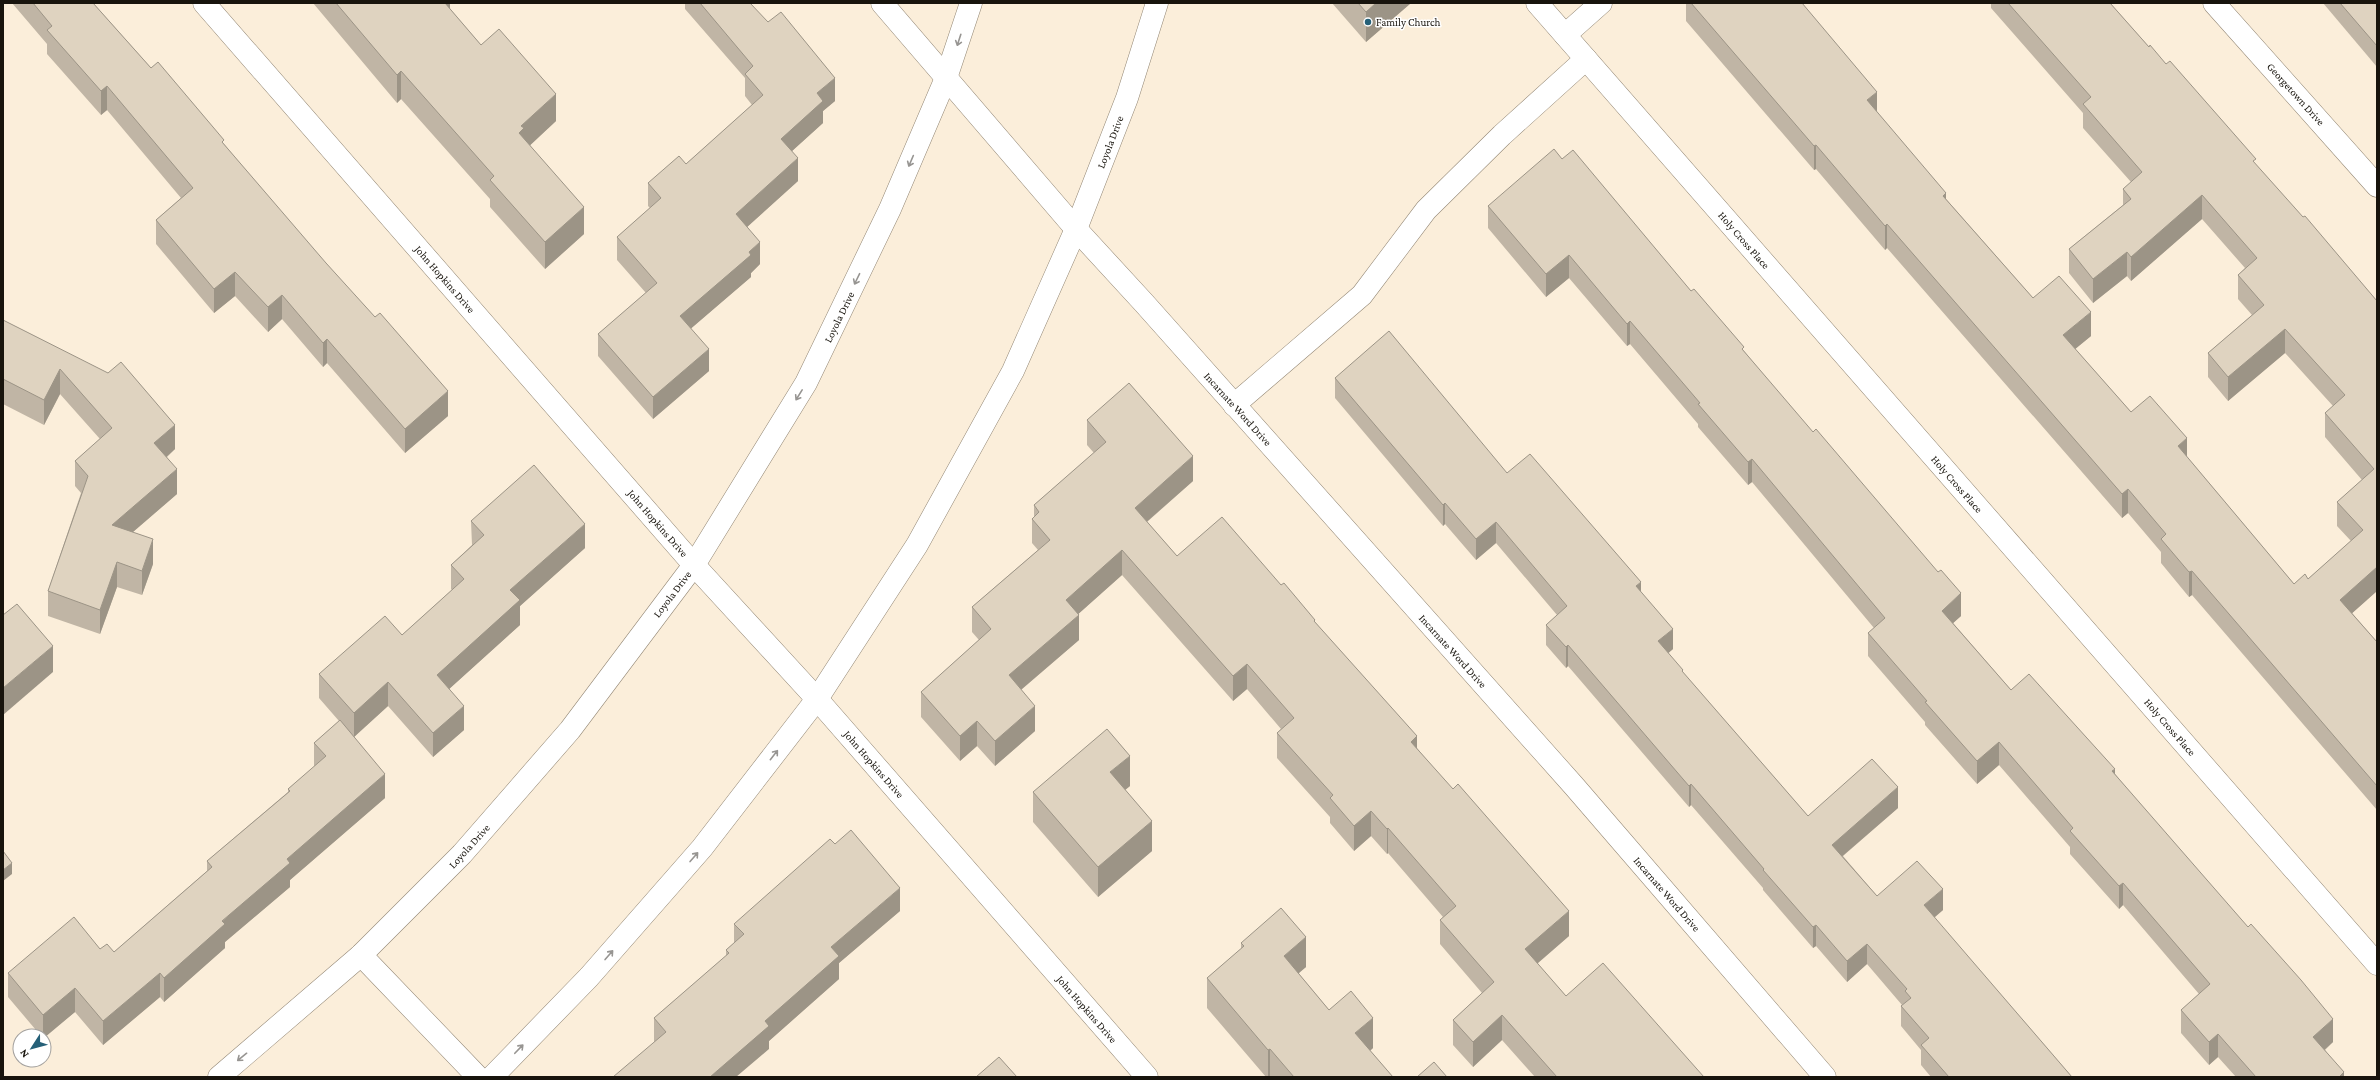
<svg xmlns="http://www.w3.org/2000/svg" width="2380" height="1080" viewBox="0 0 2380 1080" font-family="'Crimson Pro',serif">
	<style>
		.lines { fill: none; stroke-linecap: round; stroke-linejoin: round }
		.lane-casing { stroke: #938775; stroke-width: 23 }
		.street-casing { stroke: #938775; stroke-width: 23 }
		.secondary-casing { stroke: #938775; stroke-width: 23 }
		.lane { stroke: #fff; stroke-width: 22 }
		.street { stroke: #fff; stroke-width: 22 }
		.secondary { stroke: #fff; stroke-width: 22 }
		.wall { fill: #c0b5a5 }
		.shaded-wall { fill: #9c9486 }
		.building { fill: #dfd3c0; stroke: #9c9486 }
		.oneway { stroke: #979592 }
		.poi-dot { fill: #256078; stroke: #fff; stroke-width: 1.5 }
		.labels { text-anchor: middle; stroke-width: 3; stroke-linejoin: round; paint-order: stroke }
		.poi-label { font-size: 11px; fill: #18140d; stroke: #fff; text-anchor: start }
		.street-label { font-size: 11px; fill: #18140d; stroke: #fff }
	</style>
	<rect width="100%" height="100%" fill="#fbeeda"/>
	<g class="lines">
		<g class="lane-casing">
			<path id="lane" d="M1234 405 1362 295 1426 210 1502 135 1586 59"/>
		</g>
		<g class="street-casing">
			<g id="street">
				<path d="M204 3 694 565 817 699 1147 1077"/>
				<path d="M882 3 1076 229 1144 303 1574 786 1825 1077"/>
				<path d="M1537 3 2377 964"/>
				<path d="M2214 3 2377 186"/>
				<path d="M1565 35 1601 3"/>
				<path d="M361 955 478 1077"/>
			</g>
		</g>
		<g class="secondary-casing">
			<g id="secondary">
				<path d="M219 1077 361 955 462 854 570 730 694 565 806 383 890 209 946 78 971 3"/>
				<path d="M492 1077 589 977 702 848 817 699 917 545 1013 371 1076 229 1127 98 1157 3"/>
			</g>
		</g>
		<use href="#lane" class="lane"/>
		<use href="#street" class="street"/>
		<use href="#secondary" class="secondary"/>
	</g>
	<g class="wall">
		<path d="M12 3H93L151 68 224 144 448 416 405 453 327 363 323 367 282 319 268 332 235 296 214 313 156 244V220L181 198 107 110 101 115 47 54V44Z"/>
		<path d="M313 3H450V9L481 45 556 121 530 145 584 234 545 269 490 207V199L401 99 397 103Z"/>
		<path d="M684 3H750L835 101 823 111V123L792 151 798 181 747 227 760 264 751 273V277L691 328 709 371 653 419 598 356V334L646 293 617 260V237L650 208 648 206V183L686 164 752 105 745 96V78L685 9V4Z"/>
		<path d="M1332 3H1411L1366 42Z"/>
		<path d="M1686 3H1802L1877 112 1946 199 2033 298 2091 336 2075 349 2131 412 2187 457 2294 584 2308 579 2351 541 2337 526V502L2362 480 2325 437V413L2333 406 2285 353 2228 401 2208 377V353L2252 315 2238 299V275L2245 268 2202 219 2131 281 2127 276 2093 303 2069 273V249L2123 205V189L2131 182 2083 128V113L1991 8V3H2110L2149 47 2166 64 2377 301V591L2352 613 2377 642V810L2192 595 2189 597 2161 563V552L2128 513 2122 518 1887 248 1885 250 1816 169 1814 170 1686 21Z"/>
		<path d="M2323 3H2377V67Z"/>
		<path d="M1562 159 1691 291 1744 351 1961 616 1953 623 2011 690 2115 774 2333 1042 2325 1050 2344 1077H2236L2218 1057 2209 1065 2181 1033V1010L2199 994 2123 905 2119 909 2070 854V847L1999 765 1977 784 1925 725V722L1868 656V633L1874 628 1752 482 1748 485 1698 427V424L1630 344 1627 346 1569 278 1546 297 1488 228V206Z"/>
		<path d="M3 320 175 449 167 457 177 494 133 532 153 564 142 595 117 587 100 634 48 616V591L81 493 75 486V461L100 439 60 394 44 425 3 404Z"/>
		<path d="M1335 378 1507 473 1641 592 1673 649 1668 653 1683 673 1808 816 1898 808 1843 856 1877 896 1943 910 1934 918 2072 1077H1931L1921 1065V1050L1901 1026V1006L1902 1005 1867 964 1847 982 1816 946 1813 948 1763 890V888L1691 805 1689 807 1568 666 1566 668 1546 645V625L1557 615 1496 543 1476 560 1445 524 1443 526 1335 398Z"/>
		<path d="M1087 420 1193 481 1147 522 1177 556 1281 585 1315 622 1569 936 1537 964 1566 996 1704 1077H1535L1502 1040 1473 1067 1453 1045V1020L1482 993 1440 944V920L1443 917 1388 853 1387 854 1371 836 1354 851 1330 823V817L1277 758V733L1281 729 1247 689 1233 701 1122 575 1078 614 1079 640 1021 690 1035 731 995 766 977 746 960 761 921 717V692L979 640 972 632V607L1038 550 1032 543V519L1034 517V505L1094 453 1087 445Z"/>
		<path d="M471 521 585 548 520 606V625L449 689 464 730 433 757 388 706 354 737 385 798 290 880V887L225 942V948L164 1002 160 997 103 1045 75 1012 44 1036H41L8 997V973L100 949 114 952 207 871V861L288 792V789L314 767V743L339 721 319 698V674L402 635 452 590 451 589V565L472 545Z"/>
		<path d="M1130 786 1125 790 1152 851 1098 897 1033 822V792Z"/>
		<path d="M900 911 839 963V979L769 1041V1049L654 1042V1018L726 956V950L734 943V924Z"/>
		<path d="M1241 943 1306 967 1298 973 1329 1010 1373 1048 1370 1051 1393 1077H1266L1207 1008V978L1241 949Z"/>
	</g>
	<g class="shaded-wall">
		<path d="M436 3H450V9Z"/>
		<path d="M1376 3H1411L1366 42V12Z"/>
		<path d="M401 71V99L397 103V75Z"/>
		<path d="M835 78V101L823 111V123L781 161V139L817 93Z"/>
		<path d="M107 86V110L101 115V91Z"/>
		<path d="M1877 92V116L1867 100Z"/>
		<path d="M556 94V121L524 151 519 133 521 126Z"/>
		<path d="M1816 145V169L1814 170V146Z"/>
		<path d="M798 158V181L736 237V214Z"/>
		<path d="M1946 193V217L1943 196Z"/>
		<path d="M2202 195V219L2131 281V257Z"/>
		<path d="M584 207V234L545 269V242Z"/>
		<path d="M1887 224V248L1885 250V226Z"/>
		<path d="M760 242V264L751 273V277L680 338V316Z"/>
		<path d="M2127 252V276L2093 303V279Z"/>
		<path d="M1569 255V278L1546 297V274Z"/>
		<path d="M235 272V296L214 313V289Z"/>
		<path d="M282 295V319L268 332V307Z"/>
		<path d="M2091 312V336L2063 359V335Z"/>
		<path d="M1630 321V344L1627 346V324Z"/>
		<path d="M2285 329V353L2228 401V377Z"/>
		<path d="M327 339V363L323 367V343Z"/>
		<path d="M709 349V371L653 419V397Z"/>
		<path d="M60 369V394L44 425V400Z"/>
		<path d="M448 391V416L405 453V429Z"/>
		<path d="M175 425V449L154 468V443Z"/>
		<path d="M2187 438V462L2178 446Z"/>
		<path d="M1193 456V481L1135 532V508Z"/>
		<path d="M1752 459V482L1748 485V462Z"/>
		<path d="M177 469V494L112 550V525Z"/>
		<path d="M2128 489V513L2122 518V494Z"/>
		<path d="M1445 503V524L1443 526V505Z"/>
		<path d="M1496 522V543L1476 560V539Z"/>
		<path d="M585 524V548L520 606V625L437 700V675L510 590Z"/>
		<path d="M153 539V564L142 595V571Z"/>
		<path d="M1122 550V575L1066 625V600Z"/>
		<path d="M117 562V587L100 634V610Z"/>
		<path d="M2377 567V591L2340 624V600Z"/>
		<path d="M2192 571V595L2189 597V572Z"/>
		<path d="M1641 582V603L1636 586Z"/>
		<path d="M1961 593V616L1942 633V611Z"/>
		<path d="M1079 615V640L1009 700V675Z"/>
		<path d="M1673 629V649L1658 662V641Z"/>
		<path d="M1568 645V666L1566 668V647Z"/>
		<path d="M53 646V672L3 715V688Z"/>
		<path d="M1247 664V689L1233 701V676Z"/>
		<path d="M388 682V706L354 737V713Z"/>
		<path d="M464 706V730L433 757V733Z"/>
		<path d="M1035 706V731L995 766V741Z"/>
		<path d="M977 721V746L960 761V736Z"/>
		<path d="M1417 736V761L1411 742Z"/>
		<path d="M1999 742V765L1977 784V761Z"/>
		<path d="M1130 756V786L1110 802V772Z"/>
		<path d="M2115 769V792L2112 771Z"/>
		<path d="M385 774V798L290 880V887L225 942V948L164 1002V978L287 859Z"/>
		<path d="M1691 784V805L1689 807V786Z"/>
		<path d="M1898 787V808L1832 865V845Z"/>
		<path d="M1371 811V836L1354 851V826Z"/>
		<path d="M1152 821V851L1098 897V867Z"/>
		<path d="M1388 828V853L1387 854V829Z"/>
		<path d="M12 863V874L3 881V870Z"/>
		<path d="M2123 883V905L2119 909V886Z"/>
		<path d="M900 888V911L839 963V979L769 1041V1049L736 1077H710L765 1021 831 947Z"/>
		<path d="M1943 889V910L1924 926V905Z"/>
		<path d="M1569 911V936L1525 974V949Z"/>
		<path d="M1816 925V946L1813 948V927Z"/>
		<path d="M1306 937V967L1284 986V956Z"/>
		<path d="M1867 944V964L1847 982V961Z"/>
		<path d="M160 973V997L103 1045V1021Z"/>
		<path d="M75 988V1012L44 1038V1036H43V1015Z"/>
		<path d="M1502 1015V1040L1473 1067V1042Z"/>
		<path d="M1373 1018V1048L1355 1063V1033Z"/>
		<path d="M2333 1019V1042L2313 1060V1037Z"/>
		<path d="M2218 1034V1057L2209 1065V1042Z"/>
		<path d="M1270 1049V1077H1268V1050Z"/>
		<path d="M2344 1072V1077H2339Z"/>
	</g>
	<g class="building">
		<path d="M33 3H93L151 68 158 62 224 140 222 142 326 263 375 317 380 313 448 391 405 429 327 339 323 343 282 295 268 307 235 272 214 289 156 220 193 188 107 86 101 91 47 30 52 26Z"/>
		<path d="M336 3H445L481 45 499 29 556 94 521 126 524 128 519 133 584 207 545 242 490 180 494 176 401 71 397 75Z"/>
		<path d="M700 3H750L768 22 781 12 835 78 817 93 823 101 781 139 798 158 736 214 760 242 749 252 751 255 680 316 709 349 653 397 598 334 657 283 617 237 661 198 648 183 679 156 686 164 763 95 745 74 753 66Z"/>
		<path d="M1358 3H1376L1366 12Z"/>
		<path d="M1691 3H1802L1877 92 1867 100 1946 193 1943 196 2033 298 2059 276 2091 312 2063 335 2131 412 2150 396 2187 438 2178 446 2294 584 2305 574 2308 579 2363 530 2337 502 2374 469 2325 413 2345 395 2285 329 2228 377 2208 353 2264 305 2238 275 2257 258 2202 195 2131 257 2127 252 2093 279 2069 249 2131 199 2123 189 2142 172 2083 104 2091 97 2008 3H2110L2149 47 2150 45 2166 64 2170 61 2256 159 2253 161 2303 217 2305 216 2377 301V567L2340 600 2377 642V786L2192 571 2189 572 2161 539 2166 534 2128 489 2122 494 1887 224 1885 226 1816 145 1814 146Z"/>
		<path d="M2340 3H2377V46Z"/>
		<path d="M1554 149 1562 159 1573 150 1691 291 1694 289 1744 347 1742 349 1813 432 1816 429 1938 572 1941 570 1961 593 1942 611 2011 690 2029 674 2115 769 2112 771 2248 927 2251 924 2301 980 2333 1019 2313 1037 2344 1072 2339 1077H2256L2218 1034 2209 1042 2181 1010 2210 984 2123 883 2119 886 2070 831 2073 828 1999 742 1977 761 1925 702 1927 701 1868 633 1885 618 1752 459 1748 462 1698 404 1700 403 1630 321 1627 324 1569 255 1546 274 1488 206Z"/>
		<path d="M3 320 108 373 121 362 175 425 154 443 177 469 112 525 153 539 142 571 117 562 100 610 48 591 88 476 75 461 112 428 60 369 44 400 3 379Z"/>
		<path d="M1389 331 1507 473 1530 454 1589 522 1641 582 1636 586 1673 629 1658 641 1683 670 1682 671 1808 816 1872 759 1898 787 1832 845 1877 896 1917 861 1943 889 1924 905 2072 1077H1949L1921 1045 1929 1038 1901 1006 1911 998 1905 991 1907 989 1867 944 1847 961 1816 925 1813 927 1763 870 1764 869 1691 784 1689 786 1568 645 1566 647 1546 625 1567 606 1496 522 1476 539 1445 503 1443 505 1335 378Z"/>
		<path d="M1129 383 1193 456 1135 508 1177 556 1222 517 1281 585 1284 583 1315 620 1314 621 1417 736 1411 742 1453 789 1458 784 1569 911 1525 949 1566 996 1603 963 1704 1077H1557L1502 1015 1473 1042 1453 1020 1494 982 1440 920 1456 906 1388 828 1387 829 1371 811 1354 826 1330 798 1333 795 1277 733 1294 718 1247 664 1233 676 1122 550 1066 600 1079 615 1009 675 1035 706 995 741 977 721 960 736 921 692 991 629 972 607 1050 540 1032 519 1039 512 1034 505 1106 442 1087 420Z"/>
		<path d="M534 465 585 524 510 590 520 600 437 675 464 706 433 733 388 682 354 713 319 674 385 616 402 635 464 579 451 565 484 535 471 521Z"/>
		<path d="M17 604 53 646 3 688V615Z"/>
		<path d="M340 720 385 774 287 859 290 863 222 921 225 924 164 978 160 973 103 1021 75 988 43 1015 8 973 74 917 100 949 107 944 114 952 212 867 207 861 290 791 288 789 326 756 314 743Z"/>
		<path d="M1107 729 1130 756 1110 772 1152 821 1098 867 1033 792Z"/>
		<path d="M851 830 900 888 831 947 839 956 765 1021 769 1026 710 1077H613L666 1032 654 1018 729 953 726 950 744 934 734 924 830 839 835 844Z"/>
		<path d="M3 851 12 863 3 870Z"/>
		<path d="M1281 908 1306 937 1284 956 1329 1010 1351 991 1373 1018 1355 1033 1393 1077H1294L1270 1049 1268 1050 1207 978 1244 946 1241 943Z"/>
		<path d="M999 1057 1017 1077H976Z"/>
		<path d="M1434 1062 1447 1077H1417Z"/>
	</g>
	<defs><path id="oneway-shaft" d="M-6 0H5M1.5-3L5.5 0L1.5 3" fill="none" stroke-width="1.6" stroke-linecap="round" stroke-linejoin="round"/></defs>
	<g class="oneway">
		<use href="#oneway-shaft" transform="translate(959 40) rotate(108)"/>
		<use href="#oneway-shaft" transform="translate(911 161) rotate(113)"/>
		<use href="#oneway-shaft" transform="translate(857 279) rotate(116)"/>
		<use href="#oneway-shaft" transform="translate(799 395) rotate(122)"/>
		<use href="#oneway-shaft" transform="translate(774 755) rotate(-52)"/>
		<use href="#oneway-shaft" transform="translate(694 857) rotate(-49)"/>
		<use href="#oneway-shaft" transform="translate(609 955) rotate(-49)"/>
		<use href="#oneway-shaft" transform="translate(519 1049) rotate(-46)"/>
		<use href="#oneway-shaft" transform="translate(242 1057) rotate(141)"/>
	</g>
	<circle class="poi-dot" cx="1368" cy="22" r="4"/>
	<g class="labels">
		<g class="poi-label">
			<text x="1376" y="26">Family Church</text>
		</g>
		<g class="street-label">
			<text transform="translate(2296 94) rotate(48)" y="4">Georgetown Drive</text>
			<text transform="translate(1110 142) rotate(-69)" y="4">Loyola Drive</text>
			<text transform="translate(1744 240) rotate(49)" y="4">Holy Cross Place</text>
			<text transform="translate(445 279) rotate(49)" y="4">John Hopkins Drive</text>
			<text transform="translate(839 317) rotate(-64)" y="4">Loyola Drive</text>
			<text transform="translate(1238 409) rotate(48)" y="4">Incarnate Word Drive</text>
			<text transform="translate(1957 484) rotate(49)" y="4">Holy Cross Place</text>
			<text transform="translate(658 523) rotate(49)" y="4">John Hopkins Drive</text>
			<text transform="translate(672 594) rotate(-53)" y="4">Loyola Drive</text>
			<text transform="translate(1453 651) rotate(48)" y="4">Incarnate Word Drive</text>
			<text transform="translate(2170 727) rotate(49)" y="4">Holy Cross Place</text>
			<text transform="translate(874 764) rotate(49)" y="4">John Hopkins Drive</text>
			<text transform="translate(469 846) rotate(-48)" y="4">Loyola Drive</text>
			<text transform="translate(1667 894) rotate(49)" y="4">Incarnate Word Drive</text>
			<text transform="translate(1087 1009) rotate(49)" y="4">John Hopkins Drive</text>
		</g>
	</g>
	<rect width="2380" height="1080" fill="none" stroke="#18140d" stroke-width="8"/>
	<g transform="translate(32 1048) rotate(234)"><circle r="19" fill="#ffffff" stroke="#a3a19e"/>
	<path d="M0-3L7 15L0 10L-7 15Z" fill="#256078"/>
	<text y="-6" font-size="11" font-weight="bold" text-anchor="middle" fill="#18140d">N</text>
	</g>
</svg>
